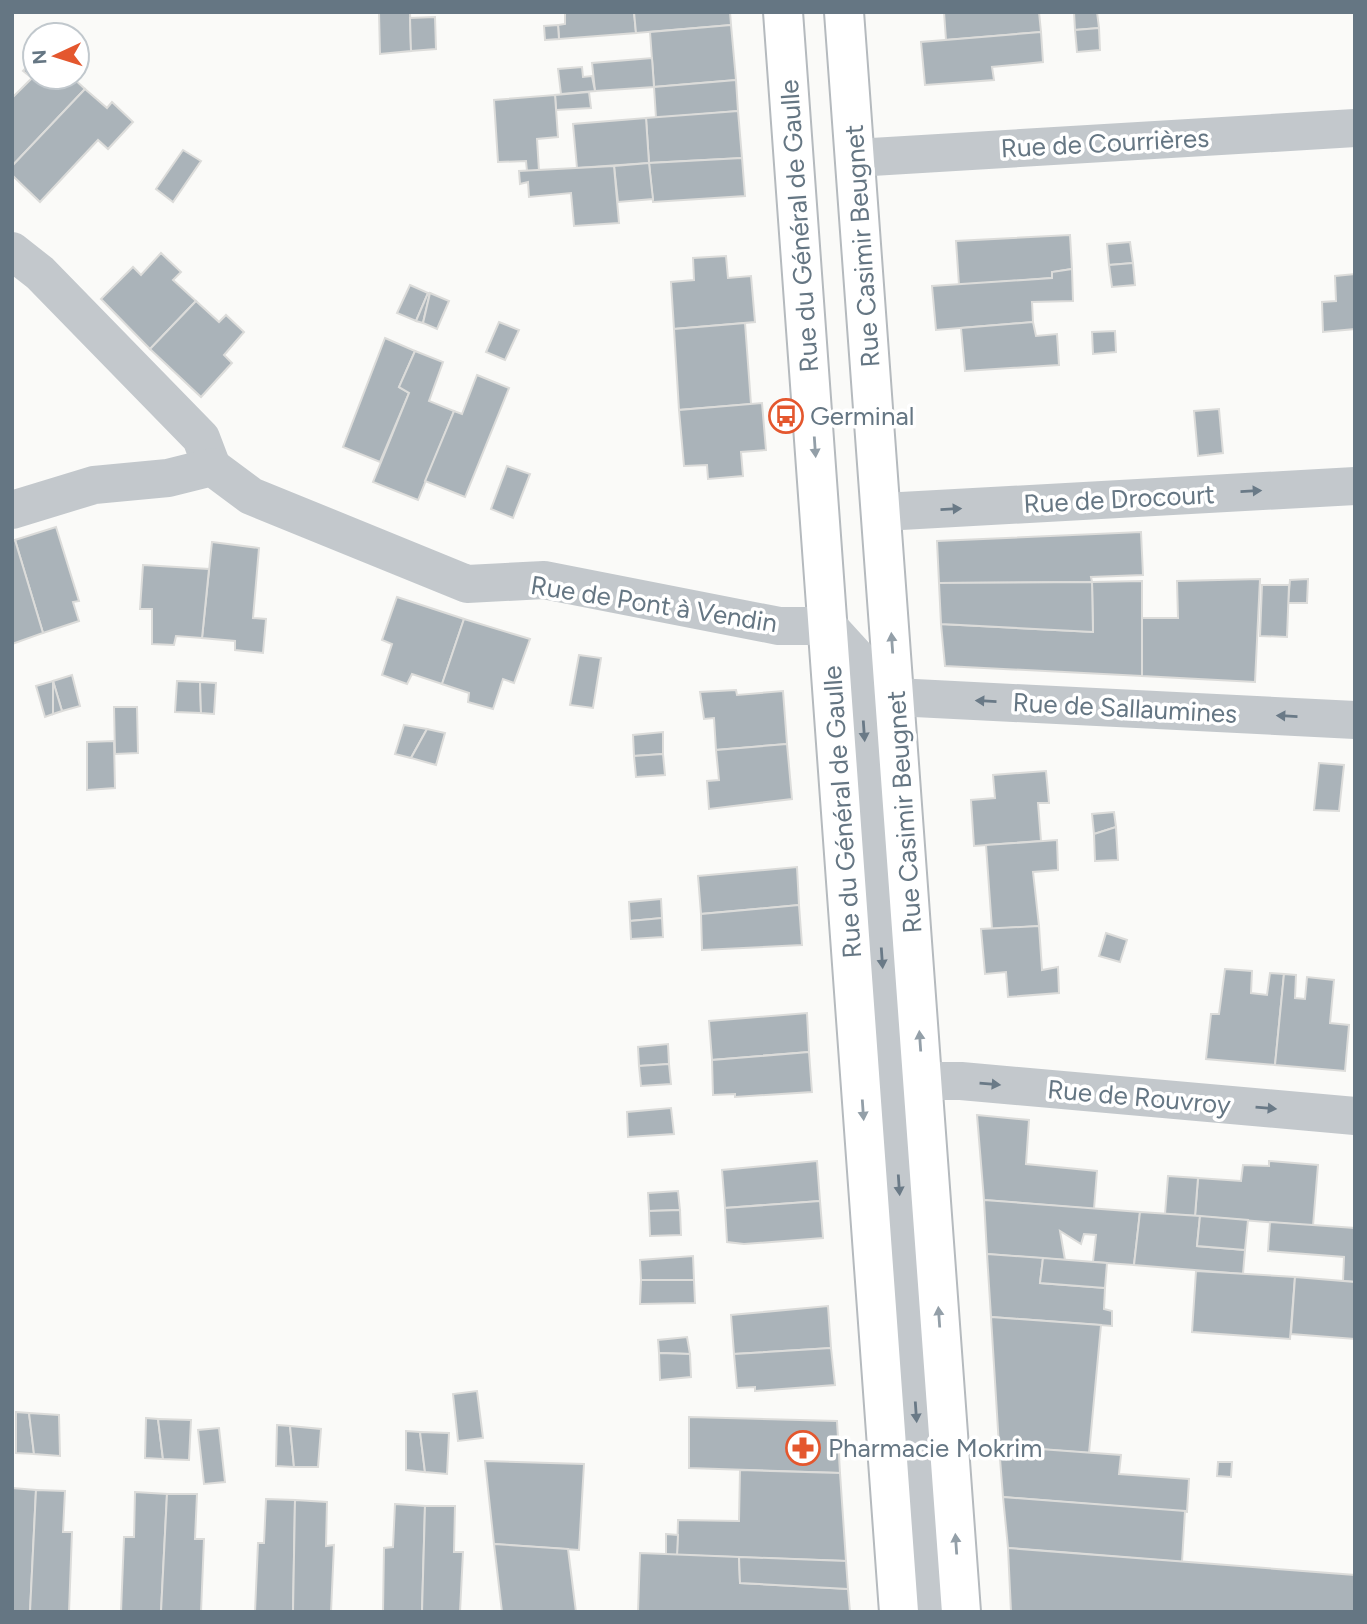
<svg xmlns="http://www.w3.org/2000/svg" width="1367" height="1624" viewBox="0 0 1367 1624" font-family="Figtree,sans-serif">
	<style>
		.building { fill: #aab3b9; stroke: #dcdcda; stroke-width: 2 }
		.lines { fill: none; stroke-linecap: round; stroke-linejoin: round }
		.major-casing { stroke: #b5babe; stroke-width: 42 }
		.minor { stroke: #c3c8cc; stroke-width: 38 }
		.major { stroke: #fff; stroke-width: 38 }
		.oneway { fill: #939fa8 }
		.oneway2 { fill: #6a7a87 }
		.labels { text-anchor: middle; stroke-width: 7; stroke-linejoin: round; paint-order: stroke }
		.street-label { font-size: 26px; fill: #657683; stroke: #fff }
		.poi-label { font-size: 26px; fill: #657683; stroke: #fff; text-anchor: start }
	</style>
	<rect width="100%" height="100%" fill="#fafaf8"/>
	<g class="building">
		<path d="M379 12H410L411 51 380 54Z"/>
		<path d="M565 12H634L636 33 559 39 558 25 565 24Z"/>
		<path d="M634 12H730L731 25 636 33Z"/>
		<path d="M944 12H1039L1041 32 946 40Z"/>
		<path d="M1074 12H1097L1099 28 1075 30Z"/>
		<path d="M435 17 436 49 411 51 410 18Z"/>
		<path d="M558 25 559 39 545 40 544 26Z"/>
		<path d="M731 25 736 80 654 87 650 32Z"/>
		<path d="M1099 28 1100 50 1077 52 1075 30Z"/>
		<path d="M1041 32 1043 62 992 67 994 80 925 85 921 42Z"/>
		<path d="M35 58V77H72L85 89 12 166V98L32 78 23 71Z"/>
		<path d="M652 58 654 87 595 91 592 63Z"/>
		<path d="M582 67 583 77 592 76 595 91 561 94 558 69Z"/>
		<path d="M736 80 738 111 656 118 654 87Z"/>
		<path d="M85 89 107 108 112 102 133 122 108 149 98 140 40 202 12 175V166Z"/>
		<path d="M589 92 591 108 556 110 555 95Z"/>
		<path d="M555 95 558 137 537 139 539 171H527L526 161 498 162 494 100Z"/>
		<path d="M738 111 742 158 649 163 646 118Z"/>
		<path d="M646 118 649 163 577 168 573 124Z"/>
		<path d="M183 150 201 161 173 202 156 189Z"/>
		<path d="M742 158 745 196 653 202 649 163Z"/>
		<path d="M649 163 653 199 618 202 614 166Z"/>
		<path d="M614 166 619 223 574 226 571 193 529 197 528 182 520 184 519 171Z"/>
		<path d="M1070 235 1072 269 1052 272V278L959 285 956 241Z"/>
		<path d="M1130 242 1133 263 1109 265 1107 244Z"/>
		<path d="M161 253 181 272 173 280 196 301 150 349 101 299 133 267 141 275Z"/>
		<path d="M726 256 728 278 751 276 755 322 674 329 671 282 694 280 693 258Z"/>
		<path d="M1133 263 1135 285 1112 287 1109 265Z"/>
		<path d="M1072 269 1073 301 1032 302 1033 322 936 330 932 286 1052 278V272Z"/>
		<path d="M1355 274V329L1323 332 1322 302 1336 301 1335 276Z"/>
		<path d="M410 285 428 293 416 321 397 313Z"/>
		<path d="M428 293H430L423 323 416 321Z"/>
		<path d="M430 293 449 301 437 329 423 323Z"/>
		<path d="M196 301 219 322 226 315 244 332 224 355 232 363 201 397 150 349Z"/>
		<path d="M499 322 519 330 505 360 486 352Z"/>
		<path d="M1033 322 1036 336 1057 334 1059 365 965 371 961 328Z"/>
		<path d="M745 323 751 404 679 410 674 329Z"/>
		<path d="M1115 331 1116 352 1093 354 1092 332Z"/>
		<path d="M385 338 415 351 399 387 409 393 380 462 343 447Z"/>
		<path d="M415 351 443 362 429 401 454 411 418 500 373 482 409 393 399 387Z"/>
		<path d="M477 375 509 388 465 497 425 481 454 411 462 414Z"/>
		<path d="M762 403 766 450 741 452 743 476 708 479 707 465 684 466 679 410Z"/>
		<path d="M1219 409 1223 453 1198 456 1194 411Z"/>
		<path d="M507 466 530 474 513 518 491 509Z"/>
		<path d="M56 527 79 601 73 602 79 621 43 633 15 540Z"/>
		<path d="M1141 532 1143 575 1091 577 1092 582 939 583 937 541Z"/>
		<path d="M15 540 43 633 12 644V541Z"/>
		<path d="M212 542 259 548 253 618 266 619 263 653 235 650V641L202 638Z"/>
		<path d="M143 565 209 569 202 638 176 636 174 645 152 644V609H140Z"/>
		<path d="M1260 579 1255 682 1142 676V618H1178L1177 581Z"/>
		<path d="M1308 579 1307 603H1288L1290 580Z"/>
		<path d="M1142 581V676L945 666 941 624 1093 632 1092 582Z"/>
		<path d="M1092 582 1093 632 941 624 939 583Z"/>
		<path d="M1262 585H1289L1287 637 1260 636Z"/>
		<path d="M397 597 464 619 442 684 412 674 407 684 382 675 392 644 382 640Z"/>
		<path d="M464 619 530 639 514 683 503 679 493 709 468 702 469 693 442 684Z"/>
		<path d="M579 655 601 658 593 708 570 705Z"/>
		<path d="M72 675 80 706 62 711 53 681Z"/>
		<path d="M53 681 62 711 53 714Z"/>
		<path d="M53 681V714L45 717 36 686Z"/>
		<path d="M177 681 200 682 201 713 175 712Z"/>
		<path d="M200 682 216 683 214 714 201 713Z"/>
		<path d="M736 690 737 695 783 691 787 744 716 750 714 718 704 719 700 692Z"/>
		<path d="M114 707H137L138 753 115 754Z"/>
		<path d="M404 725 427 729 411 758 395 754Z"/>
		<path d="M427 729 445 733 436 765 411 758Z"/>
		<path d="M663 732V754L634 756 633 735Z"/>
		<path d="M114 741 115 788 87 790V742Z"/>
		<path d="M787 744 792 799 709 809 707 781 719 780 716 750Z"/>
		<path d="M663 754 665 775 636 777 634 756Z"/>
		<path d="M1319 763 1344 765 1339 811 1314 810Z"/>
		<path d="M1046 771 1049 803H1038L1041 841 974 846 971 800 995 798 993 775Z"/>
		<path d="M1114 812 1116 827 1094 834 1092 814Z"/>
		<path d="M1116 827 1118 860 1095 861 1094 834Z"/>
		<path d="M1057 840 1058 870 1033 872 1039 926 992 929 986 845Z"/>
		<path d="M797 867 799 905 701 914 698 876Z"/>
		<path d="M661 899 662 918 630 921 629 902Z"/>
		<path d="M799 905 802 945 702 950 701 914Z"/>
		<path d="M662 918 663 937 631 939 630 921Z"/>
		<path d="M1039 926 1042 970 1058 967 1059 993 1008 997 1006 972 985 974 981 929Z"/>
		<path d="M1106 933 1127 940 1120 962 1099 956Z"/>
		<path d="M1225 969 1252 971 1251 993 1267 995 1270 973 1284 974 1275 1065 1206 1059 1211 1014H1219Z"/>
		<path d="M1284 974 1296 975 1295 998 1305 999 1307 977 1334 980 1330 1023 1349 1025 1345 1071 1275 1065Z"/>
		<path d="M807 1013 809 1052 712 1060 709 1021Z"/>
		<path d="M668 1044 669 1064 639 1066 638 1047Z"/>
		<path d="M809 1052 812 1092 735 1097V1094L713 1095 712 1060Z"/>
		<path d="M669 1064 671 1084 641 1086 639 1066Z"/>
		<path d="M671 1108 674 1134 628 1137 627 1112Z"/>
		<path d="M977 1115 1029 1120 1026 1164 1097 1171 1094 1209 984 1200Z"/>
		<path d="M817 1161 820 1201 725 1208 722 1170Z"/>
		<path d="M1269 1161 1318 1165 1313 1226 1195 1216 1198 1178 1241 1181 1243 1165 1269 1166Z"/>
		<path d="M1168 1176 1198 1178 1195 1216 1165 1214Z"/>
		<path d="M678 1191 680 1210 649 1211 648 1193Z"/>
		<path d="M984 1200 1140 1212 1134 1265 1093 1262 1096 1235 1084 1234 1081 1244 1060 1231 1065 1260 987 1254Z"/>
		<path d="M820 1201 823 1238 744 1244 727 1242 725 1208Z"/>
		<path d="M680 1210 681 1235 650 1236 649 1211Z"/>
		<path d="M1140 1212 1200 1216 1197 1246 1245 1250 1243 1274 1134 1265Z"/>
		<path d="M1200 1216 1248 1220 1245 1250 1197 1246Z"/>
		<path d="M1270 1222 1355 1228V1282L1343 1281 1344 1257 1268 1251Z"/>
		<path d="M987 1254 1043 1258 1040 1283 1105 1288 1104 1309 1112 1311V1326L991 1317Z"/>
		<path d="M693 1256 694 1280H641L640 1260Z"/>
		<path d="M1043 1258 1107 1263 1105 1288 1040 1283Z"/>
		<path d="M1196 1271 1295 1277 1290 1339 1192 1332Z"/>
		<path d="M1295 1277 1355 1282V1339L1291 1334Z"/>
		<path d="M641 1280H694L695 1303 640 1304Z"/>
		<path d="M828 1306 831 1348 734 1354 731 1315Z"/>
		<path d="M991 1317 1101 1325 1089 1453 999 1446Z"/>
		<path d="M687 1337 690 1354 659 1353 658 1340Z"/>
		<path d="M831 1348 835 1385 755 1391V1387L737 1388 734 1354Z"/>
		<path d="M659 1353 690 1354 691 1377 660 1380Z"/>
		<path d="M477 1391 483 1438 458 1441 453 1394Z"/>
		<path d="M16 1412 29 1413 34 1454 16 1453Z"/>
		<path d="M29 1413 59 1415 60 1456 34 1454Z"/>
		<path d="M689 1417 837 1421 840 1473 689 1468Z"/>
		<path d="M146 1418 158 1419 163 1459 145 1458Z"/>
		<path d="M158 1419 191 1420 189 1460 163 1459Z"/>
		<path d="M277 1425 290 1426 294 1467 276 1466Z"/>
		<path d="M290 1426 321 1429 318 1467H294Z"/>
		<path d="M219 1428 225 1482 204 1484 198 1430Z"/>
		<path d="M406 1431 420 1432 425 1472 406 1470Z"/>
		<path d="M420 1432 449 1433 447 1474 425 1472Z"/>
		<path d="M999 1446 1121 1455 1119 1474 1189 1479 1187 1512 1003 1497Z"/>
		<path d="M485 1461 584 1464 579 1550 494 1544Z"/>
		<path d="M1218 1462H1232L1231 1477 1217 1476Z"/>
		<path d="M740 1470 840 1473 846 1561 677 1555 678 1520 739 1521Z"/>
		<path d="M12 1488 36 1490 30 1612H12Z"/>
		<path d="M36 1490 65 1491 63 1532H72L69 1612H30Z"/>
		<path d="M135 1492 167 1494 161 1612H121L124 1537H134Z"/>
		<path d="M167 1494H197L195 1539H204L201 1612H161Z"/>
		<path d="M1003 1497 1185 1511 1182 1562 1008 1548Z"/>
		<path d="M266 1499 295 1500 293 1612H255L258 1543H264Z"/>
		<path d="M295 1500 327 1502 326 1546 334 1545 331 1612H293Z"/>
		<path d="M395 1504 425 1506 422 1612H383L384 1548 393 1547Z"/>
		<path d="M425 1506H455L454 1552H463L460 1612H422Z"/>
		<path d="M666 1534 678 1535 677 1555H666Z"/>
		<path d="M494 1544 568 1549 576 1612H502Z"/>
		<path d="M1008 1548 1355 1575V1612H1011Z"/>
		<path d="M640 1553 739 1557 740 1583 848 1589 850 1612H638Z"/>
		<path d="M739 1557 846 1561 848 1589 740 1583Z"/>
	</g>
	<g class="lines">
		<g class="major-casing">
			<g id="major">
				<path d="M783 12 899 1612"/>
				<path d="M844 12 961 1612"/>
			</g>
		</g>
		<g class="minor">
			<path d="M855 158 1355 128"/>
			<path d="M12 251 40 273 201 438 212 467"/>
			<path d="M12 510 94 485 168 478 212 467 251 496 467 584 544 580 779 626H828L859 660 931 1612"/>
			<path d="M883 512 1355 486"/>
			<path d="M895 697 1355 720"/>
			<path d="M922 1081H961L1355 1116"/>
		</g>
		<use href="#major" class="major"/>
	</g>
	<defs><path id="oneway-solid" d="M-6-.8H1V-3.2L6.5 0L1 3.2V.8H-6Z" transform="scale(1.75)"/></defs>
	<g class="oneway">
		<use href="#oneway-solid" transform="translate(815 447) rotate(86)"/>
		<use href="#oneway-solid" transform="translate(892 643) rotate(-94)"/>
		<use href="#oneway-solid" transform="translate(920 1041) rotate(-94)"/>
		<use href="#oneway-solid" transform="translate(863 1110) rotate(86)"/>
		<use href="#oneway-solid" transform="translate(939 1317) rotate(-94)"/>
		<use href="#oneway-solid" transform="translate(956 1544) rotate(-94)"/>
	</g>
	<g class="oneway2">
		<use href="#oneway-solid" transform="translate(1251 491) rotate(-3)"/>
		<use href="#oneway-solid" transform="translate(951 509) rotate(-3)"/>
		<use href="#oneway-solid" transform="translate(986 701) rotate(-177)"/>
		<use href="#oneway-solid" transform="translate(1287 716) rotate(-177)"/>
		<use href="#oneway-solid" transform="translate(864 731) rotate(86)"/>
		<use href="#oneway-solid" transform="translate(882 958) rotate(86)"/>
		<use href="#oneway-solid" transform="translate(990 1084) rotate(5)"/>
		<use href="#oneway-solid" transform="translate(1266 1108) rotate(5)"/>
		<use href="#oneway-solid" transform="translate(899 1185) rotate(86)"/>
		<use href="#oneway-solid" transform="translate(916 1412) rotate(86)"/>
	</g>
	<defs>
		<g id="bus-ring" transform="scale(1.75)"><circle r="9.5" fill="#fff" stroke="#e4572e" stroke-width="1.5"/><path d="M-5-6H5V4H4V6H2V4H-2V6H-4V4H-5ZM-3.5-4V0h7V-4ZM-3.5 1.2v1.5H-2V1.2ZM2 1.2v1.5H3.5V1.2Z" fill="#e4572e"/></g>
		<g id="pharmacy-ring" transform="scale(1.75)"><circle r="9.5" fill="#fff" stroke="#e4572e" stroke-width="1.5"/><path d="M-2-6h4v4h4v4h-4v4h-4v-4h-4v-4h4Z" fill="#e4572e"/></g>
	</defs>
	<g fill-rule="evenodd">
		<use href="#bus-ring" x="786" y="416"/>
		<use href="#pharmacy-ring" x="803" y="1448"/>
	</g>
	<g class="labels">
		<g class="street-label">
			<text transform="translate(1105 143) rotate(-3)" y="9">Rue de Courrières</text>
			<text transform="translate(799 226) rotate(-94)" y="9">Rue du Général de Gaulle</text>
			<text transform="translate(862 246) rotate(-94)" y="9">Rue Casimir Beugnet</text>
			<text transform="translate(1119 499) rotate(-3)" y="9">Rue de Drocourt</text>
			<text transform="translate(654 604) rotate(9)" y="9">Rue de Pont à Vendin</text>
			<text transform="translate(1125 708) rotate(3)" y="9">Rue de Sallaumines</text>
			<text transform="translate(842 812) rotate(-94)" y="9">Rue du Général de Gaulle</text>
			<text transform="translate(904 812) rotate(-94)" y="9">Rue Casimir Beugnet</text>
			<text transform="translate(1139 1097) rotate(5)" y="9">Rue de Rouvroy</text>
		</g>
		<g class="poi-label">
			<text x="810" y="425">Germinal</text>
			<text x="828" y="1457">Pharmacie Mokrim</text>
		</g>
	</g>
	<rect width="1367" height="1624" fill="none" stroke="#657683" stroke-width="28"/>
	<g transform="translate(56 56) rotate(266)"><circle r="33" fill="#ffffff" stroke="#c1c8cd" stroke-width="2"/>
	<path d="M0-5L12 26L0 18L-12 26Z" fill="#e4572e"/>
	<text y="-10" font-size="19" font-weight="bold" text-anchor="middle" fill="#657683">N</text>
	</g>
</svg>
